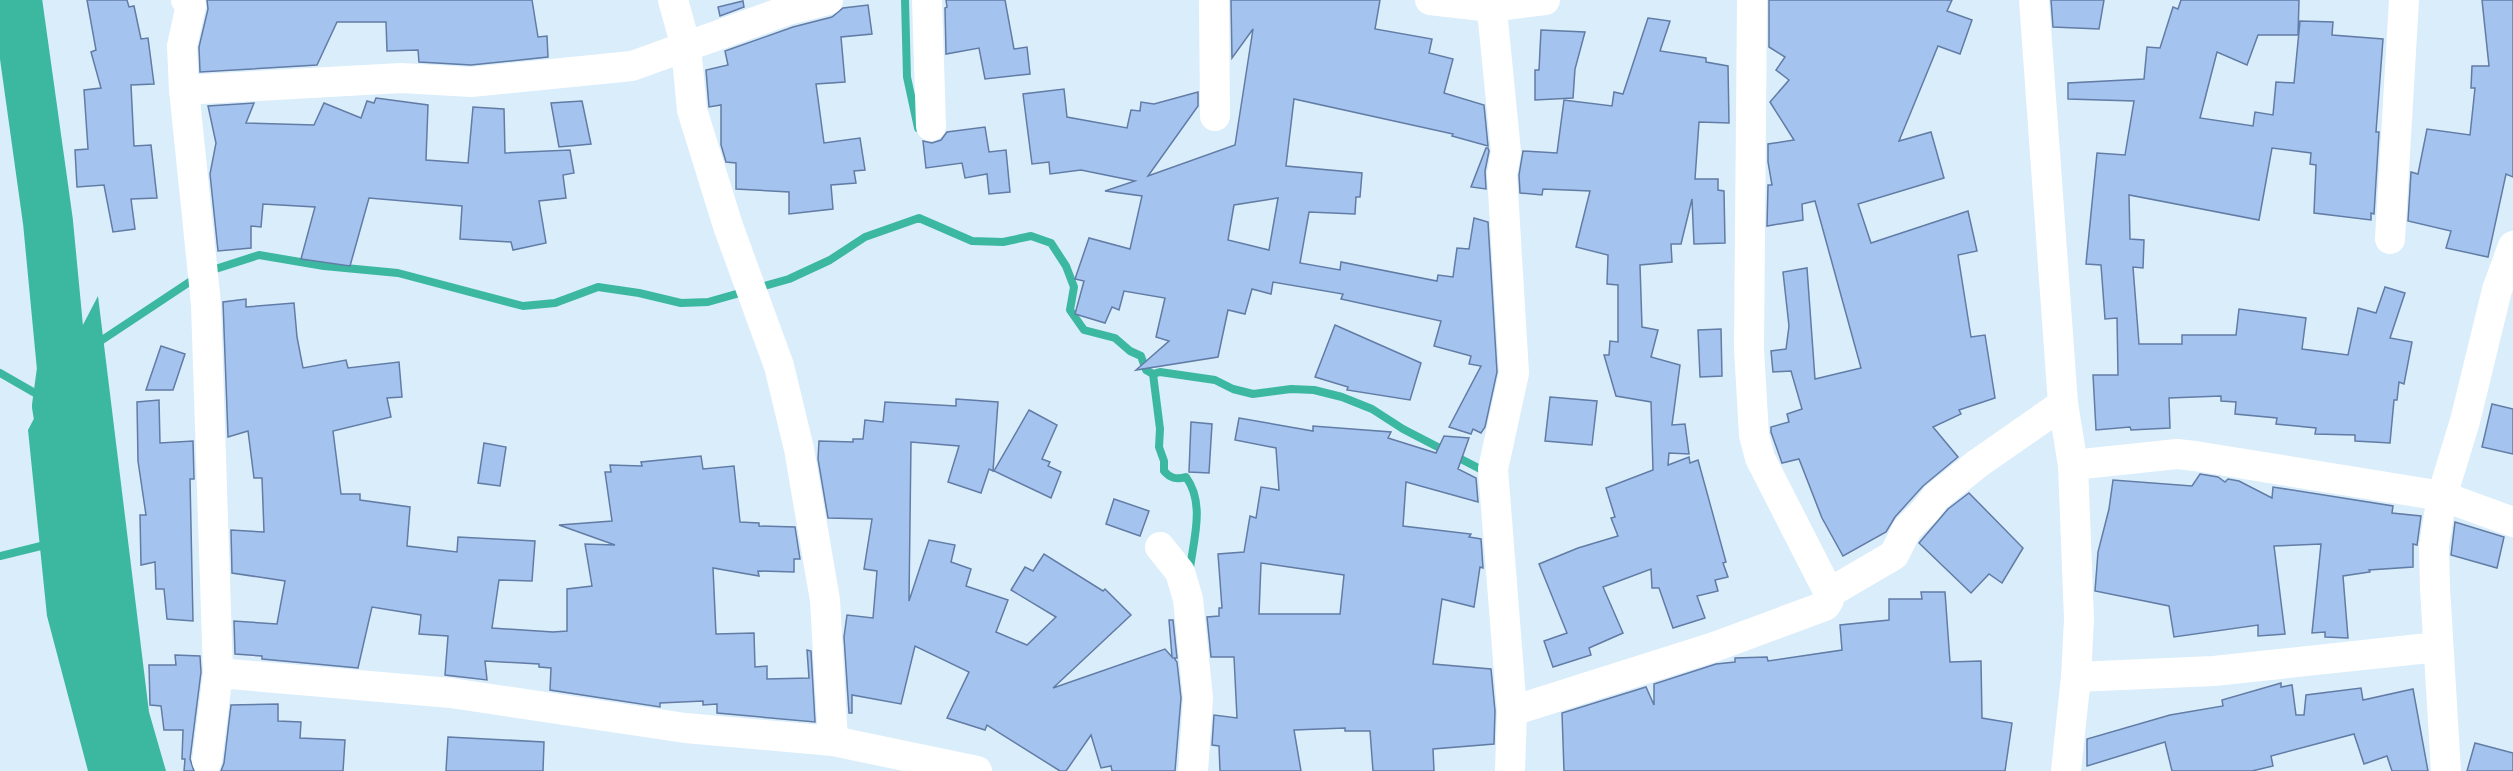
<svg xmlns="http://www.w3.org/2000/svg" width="2513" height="771" viewBox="0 0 2513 771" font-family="Quicksand,sans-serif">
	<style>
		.water { fill: #3cb8a1 }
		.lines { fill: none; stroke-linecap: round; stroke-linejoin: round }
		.stream { stroke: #3cb8a1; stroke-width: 8 }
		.river { stroke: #3cb8a1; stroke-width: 50 }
		.building { fill: #a5c3ef; stroke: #617ca5; stroke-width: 1.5; fill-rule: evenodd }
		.minor { stroke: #fff; stroke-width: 30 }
	</style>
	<rect width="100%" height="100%" fill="#daedfb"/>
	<path class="water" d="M98 296 149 712 166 771H88L47 616 28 430Z"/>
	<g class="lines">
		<g class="stream">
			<path d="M905 0 907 77 918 128"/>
			<path d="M96 344 203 273 259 255 324 266 398 273 523 306 555 303 598 287 639 293 681 303 708 302 789 279 830 260 865 237 919 218 972 241 1003 242 1031 236 1051 243 1066 266 1074 287 1070 310 1084 330 1115 338 1130 351 1141 356 1146 370 1153 374 1160 372 1215 380 1233 389 1253 394 1291 389 1314 390 1342 397 1372 409 1403 429 1486 472"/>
			<path d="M0 373 54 404"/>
			<path d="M1153 374 1160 429 1159 447 1164 461V471C1170 478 1176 480 1186 477 1205 503 1194 538 1190 568"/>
			<path d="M0 556 49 544"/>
		</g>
		<path class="river" d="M17 0 48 222 62 369 57 406 62 435"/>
	</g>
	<g class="building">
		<path d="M87 0H127L129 7 134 6 141 39 148 38 154 84 131 85 134 146 151 145 157 198 131 199 135 229 113 232 104 185 77 187 75 150 88 149 84 90 101 88 91 52 96 50Z"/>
		<path d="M207 0H532L538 37 547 36 548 57 471 65 419 62 418 50 387 51 386 22H337L317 65 200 72 199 47 208 9Z"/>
		<path d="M946 0H1005L1014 49 1027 47 1030 74 985 79 979 48 946 54 945 8 947 7Z"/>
		<path d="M1231 0H1380L1375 29 1432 39 1429 53 1453 59 1444 93 1484 105 1488 146 1452 136 1453 134 1294 99 1286 166 1362 173 1360 197H1356L1355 214 1309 212 1300 263 1340 270 1341 262 1437 281 1438 275 1453 277 1457 248 1469 249 1474 218 1488 222 1497 372 1485 427 1481 433 1473 429 1471 434 1449 427 1481 366 1469 364 1471 356 1434 346 1441 321 1341 299 1343 294 1273 282 1271 294 1252 289 1245 314 1228 310 1218 357 1136 370 1169 341 1156 337 1165 298 1124 291 1119 310 1112 307 1105 323 1075 314 1084 281 1075 279 1089 238 1130 249 1142 196 1105 191 1135 181 1081 170 1050 174 1049 162 1032 164 1023 94 1064 89 1067 117 1127 128 1131 110 1140 111 1141 102 1154 104 1198 92V106L1148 176 1235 145 1253 29 1232 58ZM1278 198 1269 250 1228 240 1234 205Z"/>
		<path d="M1769 0H1952L1947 11 1972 20 1960 54 1938 46 1899 141 1931 132 1944 178 1858 204 1871 243 1968 211 1977 251 1958 255 1971 337 1985 335 1995 398 1959 410 1961 414 1933 427 1958 457 1923 486 1895 517 1886 532 1843 556 1822 518 1799 459 1782 463 1771 432V427L1789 422 1787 414 1802 409 1791 371 1773 372 1771 351 1786 349 1789 326 1783 272 1807 268 1815 379 1861 368 1815 201 1802 204 1803 220 1767 226 1768 185H1772L1768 162V144L1794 140 1770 102 1789 80 1776 70 1785 57 1769 47Z"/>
		<path d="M2051 0H2104L2099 29 2053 27Z"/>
		<path d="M2181 0H2299L2298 35H2258L2247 65 2217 52 2200 118 2253 126 2255 112 2273 115 2276 82 2294 83 2300 21 2333 22 2332 35 2383 39 2376 132H2379L2374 214 2371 213V220L2314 213 2316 165 2310 164 2311 153 2272 148 2259 220 2129 195 2130 239 2144 240 2143 268 2133 267 2139 344H2182V335H2236L2239 309 2306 318 2302 349 2348 355 2358 308 2376 313 2385 287 2405 293 2390 338 2412 342 2404 384 2399 382 2397 400H2394L2390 443 2355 441V435L2315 434 2316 428 2276 424 2277 418 2235 414 2236 402 2221 401V396L2169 398 2170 428 2131 430 2130 427 2096 430 2093 375H2118L2117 318 2105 319 2101 265 2086 264 2097 153 2125 155 2134 101 2068 99V83L2144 79 2147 47 2160 48 2173 7 2178 9Z"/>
		<path d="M2482 0H2513V177L2506 174 2488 257 2446 248 2451 231 2408 221 2411 172 2418 174 2427 129 2470 135 2475 88H2471L2472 66H2489Z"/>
		<path d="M743 1 744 7 720 16 718 7Z"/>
		<path d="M868 5 872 34 841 37 845 82 816 84 824 143 860 138 865 170 854 171 856 183 831 185 833 209 789 214V192L736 189V163L726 162 721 145V105L709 107 706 70 728 65 725 51 793 27 832 17 843 8Z"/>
		<path d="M1648 18 1670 21 1660 51 1706 58V62L1728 66 1729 123 1699 122 1695 179H1718V190L1724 191 1725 243 1694 244 1692 199 1681 244H1671L1672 262 1640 265 1642 327 1658 330 1651 357 1680 365 1672 425 1685 424 1689 454 1669 453 1668 465 1689 457 1690 463 1698 460 1726 562 1723 563 1728 577 1715 580 1718 591 1697 596 1705 618 1673 628 1659 588H1652L1651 569 1603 587 1623 633 1589 648 1591 655 1553 667 1544 641 1567 633 1539 564 1578 548 1618 536 1611 518 1615 517 1606 488 1653 470 1651 402 1616 396 1604 355H1609L1610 341 1618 342V285L1607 284 1608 255 1576 247 1590 191 1543 189 1542 195 1520 193 1519 175 1523 151 1557 153 1564 100 1612 106 1614 92 1623 94Z"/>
		<path d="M1541 30 1585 32 1575 69 1573 98 1535 100V70H1539Z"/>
		<path d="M376 98 428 105 426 160 468 163 473 107 504 109 505 153 570 150 574 173 563 175 566 198 539 201 546 243 513 250 511 242 460 239 462 206 369 198 350 266 301 259 315 207 263 204 261 227 251 226V248L218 251 210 174 216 143 208 106 254 103 246 123 314 125 324 103 361 118 367 101 374 103Z"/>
		<path d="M582 101 591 144 559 147 551 103Z"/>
		<path d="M985 127 989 152 1006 150 1010 192 989 194 987 174 965 178 962 163 926 168 923 141 932 143 941 140 947 132Z"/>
		<path d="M1486 148H1488L1489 151 1485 171 1486 189 1471 187Z"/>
		<path d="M246 299V307L294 303 297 337 303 368 346 360 348 368 399 362 402 397 387 398 391 417 333 431 341 494H360V500L410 507 407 546 457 552 458 537 535 541 532 581 499 580 492 628 553 632 567 631V589L592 586 585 544 615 545 559 525 612 521 605 472H611L610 465 642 466 641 462 701 456 703 469 734 466 740 522 759 523V526L795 527 800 559H794V572L758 571 759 576 713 568 716 634 754 633 755 667 767 666V679L809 678 807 650 811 651 815 722 717 713V704L703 705V701L660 703V707L550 690 551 668 539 667V664L485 661 487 680 445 675 448 636 419 634 421 615 372 607 358 668 262 659V656L235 654 234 621 277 624 285 581 232 573 231 530 264 532 262 478H254L248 431 228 437 223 302Z"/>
		<path d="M1335 325 1421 363 1410 400 1347 390 1348 387 1315 377Z"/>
		<path d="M1721 329 1722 376 1700 377 1698 330Z"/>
		<path d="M161 346 185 354 173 390H146Z"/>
		<path d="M1550 397 1597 401 1592 445 1545 441Z"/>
		<path d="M956 399 998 402 993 471 989 469 981 493 948 482 959 446 911 442 909 601 929 540 955 545 951 562 971 569 966 586 1008 600 996 632 1027 645 1056 617 1011 590 1025 567 1033 571 1044 554 1103 591 1105 589 1131 615 1053 688 1165 649 1172 657 1169 620H1173L1177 658H1174L1177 662 1181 698 1175 771H1112L1111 766 1101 768 1091 735 1066 771H1060L987 725 985 730 947 718 969 672 915 646 901 704 852 695V713H849L844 637 847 615 873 618 877 571 864 569 872 519 828 518 818 459 819 441 853 442V439H863L865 420 883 422 885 402 956 406Z"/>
		<path d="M159 400 160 443 193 441 194 479H190L193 621 167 619 164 589H156L155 562 141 565 140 515H146L138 461 137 402Z"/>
		<path d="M2492 404 2513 409V454L2482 447Z"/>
		<path d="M1029 410 1057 425 1042 459 1050 462 1048 466 1061 472 1051 498 994 471Z"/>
		<path d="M1239 418 1313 431V426L1391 432 1388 438 1436 453 1444 436 1469 438 1458 469 1476 478 1478 502 1406 482 1403 526 1471 534 1469 537 1481 539 1483 568 1480 567 1474 607 1442 599 1433 664 1491 669 1495 711 1494 744 1433 749 1434 771H1373L1370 731H1345V728L1294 730 1301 771H1220L1219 746 1212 745 1214 715 1237 718 1234 657H1211L1207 617 1219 616V608H1222L1218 554 1244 552 1250 516 1256 518 1261 487 1279 490 1276 448 1235 440ZM1261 563 1344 575 1340 614H1259Z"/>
		<path d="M1191 422 1212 424 1209 473 1189 472Z"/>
		<path d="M484 443 506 447 500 486 478 483Z"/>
		<path d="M2200 474 2218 477 2225 482 2228 479 2239 481 2272 498 2273 487 2393 506 2392 513 2421 516 2417 545 2413 544V567L2369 570 2370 572 2343 576 2348 638 2325 637V632L2312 633 2321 544 2274 546 2285 634 2258 636V625L2174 637 2169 606 2095 591 2098 552 2109 509 2113 480 2192 486Z"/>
		<path d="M1969 493 2023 548 2002 583 1989 574 1971 593 1919 543 1948 509Z"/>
		<path d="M1114 499 1149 511 1140 536 1106 524Z"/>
		<path d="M2455 522 2504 537 2497 568 2451 555Z"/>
		<path d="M1921 592H1945L1950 662 1981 661 1982 718 2012 723 2005 771H1564L1562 713 1646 687 1654 705V684L1716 664 1735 662V658L1767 657 1768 661 1842 650 1840 625 1889 620V599H1922Z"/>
		<path d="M175 655 200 656 201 672 190 759 194 771H184L185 759H182L183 730H164L161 706 150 705 149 665H176Z"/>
		<path d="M2281 683V687L2292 685 2296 715H2304L2306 695 2361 688 2363 700 2413 689 2428 771H2392L2387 756 2364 764 2354 734 2271 756 2273 766 2252 771H2172L2165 742 2087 766V739L2170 715 2223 706 2222 700Z"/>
		<path d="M278 704V721L301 722 300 738 345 740 343 771H221L224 763 231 705Z"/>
		<path d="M448 737 544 742 543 771H446Z"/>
		<path d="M2475 743 2513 753V771H2467Z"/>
	</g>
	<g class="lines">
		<g class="minor">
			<path d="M186 0 191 5 182 46 184 90 206 304 218 673 207 761"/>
			<path d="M673 0 686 47 692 110 728 226 779 366 799 449 825 600 833 741"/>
			<path d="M927 0 931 126"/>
			<path d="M1214 0 1215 116"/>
			<path d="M1430 0 1491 7 1545 0"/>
			<path d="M1491 0 1506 152 1502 174 1514 373 1493 469 1512 711 1510 771"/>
			<path d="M2034 0 2063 404 2073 465 2079 619 2076 677 2066 771"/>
			<path d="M184 90 401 78 471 82 632 66 788 10 828 0"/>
			<path d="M2390 239 2404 0"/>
			<path d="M2073 465 2177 454 2195 456 2442 496 2513 522"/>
			<path d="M1160 547 1180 572 1188 599 1198 698 1193 771"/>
			<path d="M1829 593 1894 555 1907 529 1925 511 1936 497 1977 464 2063 404"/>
			<path d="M218 673 451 693 685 728 833 741 977 771"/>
			<path d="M2076 677 2214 671 2438 647"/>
			<path d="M1512 711 1714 647 1825 606 1829 600V593L1760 458 1754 435 1749 349 1752 0"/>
			<path d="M2446 771 2435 588 2434 546 2442 496 2465 421 2497 290 2513 246"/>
		</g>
	</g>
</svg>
